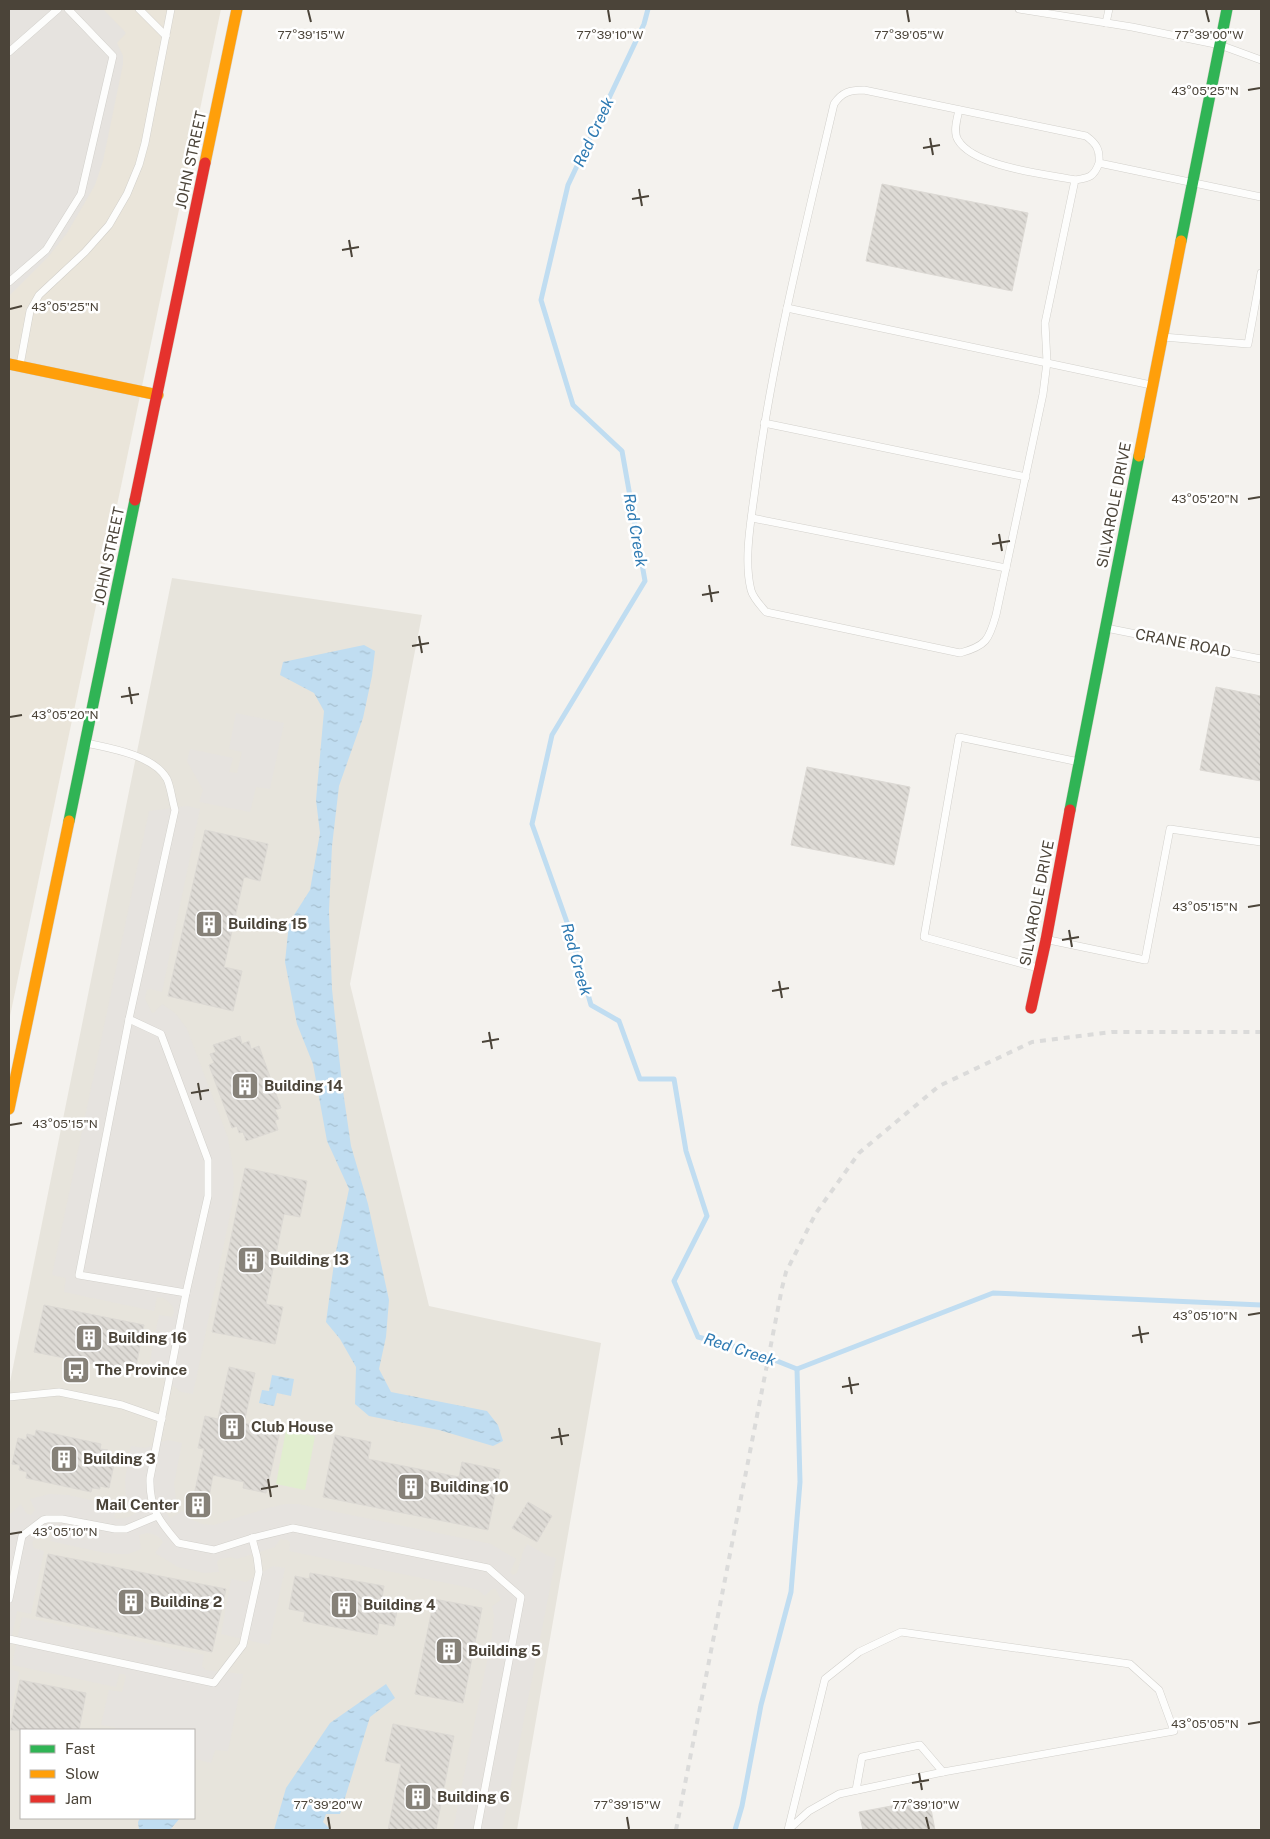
<svg xmlns="http://www.w3.org/2000/svg" width="1270" height="1839" viewBox="0 0 1270 1839" font-family="'Public Sans',sans-serif">
	<style>
		.residential { fill: #e7e4dc; fill-rule: evenodd }
		.education { fill: #eae5da }
		.park { fill: #e1eecf }
		.parking { fill: #e6e3df }
		.water { fill: url(#water-ripples) }
		.lines { fill: none; stroke-linecap: round; stroke-linejoin: round }
		.stream { stroke: #c0ddf1; stroke-width: 5 }
		.building { fill: url(#building-back-hatch); stroke: #dcd9d4 }
		.lane-casing { stroke: #d2d0cb; stroke-width: 8 }
		.fast-casing { stroke: #d3cfc5; stroke-width: 12 }
		.slow-casing { stroke: #d3cfc5; stroke-width: 12 }
		.jam-casing { stroke: #d3cfc5; stroke-width: 12 }
		.lane { stroke: #fdfdfc; stroke-width: 7 }
		.fast { stroke: #30b455; stroke-width: 11 }
		.slow { stroke: #ff9f0a; stroke-width: 11 }
		.jam { stroke: #e5322d; stroke-width: 11 }
		.rail { stroke: #dbdbda; stroke-width: 4; stroke-dasharray: 6 6; stroke-linecap: butt }
		.ticks { fill: none; stroke: #4b4439; stroke-width: 2 }
		.labels { text-anchor: middle; stroke-width: 5; stroke-linejoin: round; paint-order: stroke }
		.street-label { font-size: 15px; fill: #4b4439; stroke: #fff }
		.poi-label { font-size: 15px; font-weight: bold; fill: #4b4439; stroke: #fff; text-anchor: start }
		.water-label { font-size: 16px; font-style: italic; fill: #2e7ab2; stroke: #fff }
		.ticks-label { font-size: 12px; text-anchor: middle; fill: #4b4439; stroke: #fff; stroke-width: 5; stroke-linejoin: round; paint-order: stroke }
	</style>
	<defs>
		<pattern id="water-ripples" width="26" height="14" patternUnits="userSpaceOnUse" patternTransform="scale(1.25)"><rect width="26" height="14" fill="#c0ddf1"/><path d="M2 4q2-2 4 0t4 0M15 11q2-2 4 0t4 0" fill="none" stroke="#a6bfcf"/></pattern>
		<pattern id="building-back-hatch" width="6" height="6" patternUnits="userSpaceOnUse" patternTransform="scale(1.25)"><rect width="6" height="6" fill="#dedbd6"/><path d="M-1 5l2 2M0 0l6 6M5-1l2 2" fill="none" stroke="#c0bdb8"/></pattern>
	</defs>
	<rect width="100%" height="100%" fill="#f4f2ee"/>
	<path class="residential" d="M172 578 422 615 350 984 429 1306 601 1343 517 1830H9V1387ZM21 1730H194V1818H21Z"/>
	<path class="education" d="M9 9H221L9 1021Z"/>
	<path class="park" d="M286 1430 315 1436 305 1490 276 1484Z"/>
	<g class="parking">
		<path d="M11 9H103L126 33 117 43 123 56V64L103 161 95 185 67 233 48 257 9 296V11Z"/>
		<path d="M236 713 284 723 270 789 256 787 250 812 199 802 203 790 187 761 190 749 233 758 229 772 237 773 242 752 229 749Z"/>
		<path d="M187 806 200 809 162 992 150 989 147 990 145 999 152 1013 155 1012 162 1004 175 1013 187 1029 228 1138 232 1163 234 1179 232 1205 193 1394 181 1392 159 1374 148 1371 159 1315 172 1317 174 1313 173 1307 169 1302 163 1298 157 1297 154 1311 64 1292 66 1278 52 1275 149 811Z"/>
		<path d="M167 1440 182 1443 174 1484 176 1499 163 1505 169 1517 171 1518 182 1511 191 1519 202 1524 214 1525 268 1508 285 1504H298L491 1544 516 1559 510 1572 513 1575 517 1573 524 1549 527 1544 548 1556 556 1558 502 1830H453L492 1636 494 1616 492 1606 501 1600 496 1589H492L485 1596 478 1590 466 1587 289 1551 290 1542 288 1540 280 1539 275 1547 237 1559 231 1557 220 1559 217 1562 219 1572 204 1573 178 1567 155 1553 163 1542 159 1537 153 1534 147 1533 139 1535 141 1549 128 1554H119L105 1553 50 1541 52 1532 47 1529 37 1535 32 1543 34 1548 44 1551 31 1614 17 1611 9 1652V1515L21 1504 27 1514 31 1515 35 1510 30 1499 49 1494 68 1495 117 1506 114 1517 116 1519 129 1517 136 1513 140 1502 139 1499 126 1500 125 1479 131 1446 145 1448Z"/>
		<path d="M273 1566 285 1568 269 1645 221 1634 231 1579 246 1582Z"/>
		<path d="M22 1617 204 1655 202 1666 205 1670 243 1674 228 1751 215 1750 211 1763 194 1759V1730H115V1727L101 1725 109 1690 122 1692 126 1676 124 1674H119L116 1687 12 1665Z"/>
		<path d="M9 1669 19 1672 9 1720Z"/>
	</g>
	<g class="water">
		<path d="M364 645 375 651 372 676 363 718 339 786 332 846 329 911 332 989 342 1084 351 1146 368 1204 389 1300 386 1337 379 1369 391 1392 487 1411 498 1425 503 1441 493 1446 439 1430 369 1416 355 1404 356 1367 340 1339 326 1322 335 1256 349 1189 327 1141 313 1064 297 1024 285 962 289 923 310 890 320 833 316 800 324 711 314 693 280 675 283 662Z"/>
		<path d="M272 1375 294 1379 291 1396 277 1393 274 1406 259 1403 262 1390 269 1391Z"/>
		<path d="M386 1684 395 1698 370 1717 340 1814H326L323 1822 331 1830H274L286 1788 330 1723Z"/>
		<path d="M140 1818H180L170 1830H139L138 1822Z"/>
	</g>
	<g class="lines">
		<g class="stream">
			<path d="M648 9 644 24 568 185 541 300 573 405 622 451 645 581 552 735 532 824 569 928 591 1005 619 1021 640 1079H674L686 1151 707 1216 674 1281 698 1337 752 1351 797 1369 993 1293 1261 1305"/>
			<path d="M735 1830 742 1806 761 1705 791 1592 800 1482 797 1369"/>
		</g>
	</g>
	<g class="building">
		<path d="M882 184 1028 213 1012 291 866 261Z"/>
		<path d="M1216 687 1261 696V781L1200 770Z"/>
		<path d="M807 767 910 787 894 865 791 845Z"/>
		<path d="M205 830 268 844 260 881 244 877 224 967 242 971 233 1011 168 996Z"/>
		<path d="M240 1036 242 1044 249 1041 251 1049 259 1046 281 1108 275 1110 279 1119 275 1120 278 1130 246 1141 243 1132 239 1133 237 1126 232 1128 209 1065 214 1063 210 1054 216 1052 213 1045Z"/>
		<path d="M245 1168 307 1181 300 1217 284 1214 266 1304 283 1307 275 1344 212 1332Z"/>
		<path d="M44 1305 144 1325 135 1372 34 1352Z"/>
		<path d="M229 1367 255 1373 244 1423 280 1431 266 1493 243 1488 244 1482 213 1475 206 1515 188 1512 191 1495H194L204 1449 198 1448 205 1416 218 1419Z"/>
		<path d="M36 1430 101 1444 100 1449 108 1450 107 1453 116 1455 109 1488 100 1486V1489L92 1488 91 1492 26 1478 27 1472 19 1470 20 1465 12 1464 18 1438 26 1440 27 1434 35 1436Z"/>
		<path d="M335 1435 371 1442 368 1459 459 1477 462 1462 500 1470 488 1530 323 1497Z"/>
		<path d="M528 1502 552 1516 537 1542 512 1528Z"/>
		<path d="M48 1554 226 1589 212 1652 36 1616Z"/>
		<path d="M310 1573 384 1586 382 1598 399 1601 394 1626 379 1623 377 1635 303 1621 305 1612 289 1609 295 1576 309 1579Z"/>
		<path d="M434 1599 482 1608 463 1703 415 1694Z"/>
		<path d="M20 1680 86 1693 79 1730H10Z"/>
		<path d="M393 1724 454 1736 436 1830H388L401 1764 385 1761Z"/>
		<path d="M929 1799 935 1830H863L859 1812Z"/>
	</g>
	<g class="lines">
		<g class="lane-casing">
			<g id="lane">
				<path d="M139 9 166 36"/>
				<path d="M1019 9 1132 27 1220 45 1261 60"/>
				<path d="M1106 23 1109 9"/>
				<path d="M9 52 58 9"/>
				<path d="M959 110C957 119 953 132 958 140 974 167 1045 174 1075 180"/>
				<path d="M1099 163C1094 177 1089 178 1075 180L1045 323 1047 362 1043 394 996 615C989 640 986 646 960 653L766 612C761 606 753 598 751 590 743 558 752 515 756 482 773 354 805 229 834 104 842 92 850 90 864 90L1086 136C1097 144 1100 150 1099 163L1261 197"/>
				<path d="M9 282 46 250 81 194 113 56 68 9"/>
				<path d="M787 308 1151 385"/>
				<path d="M1163 337 1248 344 1261 273"/>
				<path d="M20 365 30 311 39 295 85 252 109 225 127 194 139 165 145 143 171 9"/>
				<path d="M764 423 1026 477"/>
				<path d="M752 518 1006 568"/>
				<path d="M1106 628 1261 659"/>
				<path d="M86 743C109 748 154 755 167 779 171 788 172 800 175 810L129 1019 161 1034 208 1160V1196L186 1293 150 1478C149 1509 160 1522 178 1543L214 1550 252 1538 293 1528 488 1568 521 1597 477 1830"/>
				<path d="M1049 940 1145 960 1170 829 1261 842"/>
				<path d="M1038 968 924 937 959 737 1079 762"/>
				<path d="M129 1019 79 1275 186 1293"/>
				<path d="M9 1397 59 1392 122 1405 162 1419"/>
				<path d="M9 1599 22 1536 43 1520 47 1519H62L115 1529H126L157 1516"/>
				<path d="M9 1639 214 1683 243 1645 259 1572 257 1557 252 1538"/>
				<path d="M856 1790 862 1757 920 1745 943 1772"/>
				<path d="M788 1830 809 1811 839 1794 943 1772 1174 1731 1159 1690 1130 1664 901 1632 859 1652 825 1679 788 1830"/>
			</g>
		</g>
		<g class="fast-casing">
			<g id="fast">
				<path d="M1181 241 1227 9"/>
				<path d="M1070 810 1139 456"/>
				<path d="M69 821 135 500"/>
			</g>
		</g>
		<g class="slow-casing">
			<g id="slow">
				<path d="M205 163 237 9"/>
				<path d="M9 364 158 395"/>
				<path d="M1139 456 1181 241"/>
				<path d="M9 1109 69 821"/>
			</g>
		</g>
		<g class="jam-casing">
			<g id="jam">
				<path d="M135 500 205 163"/>
				<path d="M1031 1008 1046 940 1070 810"/>
			</g>
		</g>
		<use href="#lane" class="lane"/>
		<use href="#fast" class="fast"/>
		<use href="#slow" class="slow"/>
		<use href="#jam" class="jam"/>
		<path class="rail" d="M676 1830 782 1288 786 1272 816 1213 859 1153 939 1086 1032 1042 1112 1032H1261"/>
	</g>
	<path class="ticks" d="M308 10 311 22M608 10 610 22M907 10 909 22M1206 10 1209 22M1248 90 1260 88M930 138 933 155M923 148 940 145M639 189 642 206M632 199 649 196M349 240 352 257M342 250 359 247M10 309 22 306M1248 499 1260 497M999 534 1002 551M992 544 1010 541M709 585 712 602M702 595 719 592M419 636 422 653M412 646 429 643M129 687 132 704M121 697 139 694M10 717 22 715M1248 907 1260 905M1069 930 1072 947M1062 940 1079 937M779 981 782 998M772 991 789 988M489 1032 492 1049M482 1042 499 1039M198 1083 201 1100M191 1093 209 1090M10 1125 22 1123M1248 1315 1260 1313M1139 1326 1142 1343M1132 1336 1149 1333M849 1377 852 1394M842 1387 859 1384M559 1428 562 1445M551 1438 569 1435M268 1479 271 1497M261 1489 278 1486M10 1534 22 1532M1248 1724 1260 1722M919 1773 922 1790M912 1783 929 1780M328 1817 330 1829M627 1817 629 1829M926 1817 929 1829"/>
	<defs>
		<g id="building-square" transform="scale(1.4375)"><rect x="-9" y="-9" width="18" height="18" rx="4" fill="#868178" stroke="#fff"/><path d="M-4-6H4V6H1V3H-1V6H-4ZM-2.5-4.3h1.7v1.8h-1.7ZM.8-4.3h1.7v1.8H.8ZM-2.5-1h1.7V.8h-1.7ZM.8-1h1.7V.8H.8Z" fill="#fff"/></g>
		<g id="bus-square" transform="scale(1.4375)"><rect x="-9" y="-9" width="18" height="18" rx="4" fill="#868178" stroke="#fff"/><path d="M-5-6H5V4H4V6H2V4H-2V6H-4V4H-5ZM-3.5-4V0h7V-4ZM-3.5 1.2v1.5H-2V1.2ZM2 1.2v1.5H3.5V1.2Z" fill="#fff"/></g>
	</defs>
	<g fill-rule="evenodd">
		<use href="#building-square" x="209" y="924"/>
		<use href="#building-square" x="245" y="1086"/>
		<use href="#building-square" x="251" y="1260"/>
		<use href="#building-square" x="89" y="1338"/>
		<use href="#bus-square" x="76" y="1370"/>
		<use href="#building-square" x="232" y="1427"/>
		<use href="#building-square" x="64" y="1459"/>
		<use href="#building-square" x="411" y="1487"/>
		<use href="#building-square" x="198" y="1505"/>
		<use href="#building-square" x="131" y="1602"/>
		<use href="#building-square" x="344" y="1605"/>
		<use href="#building-square" x="449" y="1651"/>
		<use href="#building-square" x="418" y="1797"/>
	</g>
	<g class="labels">
		<g class="street-label">
			<text transform="translate(191 160) rotate(-78)" y="5">JOHN STREET</text>
			<text transform="translate(1114 505) rotate(-79)" y="5">SILVAROLE DRIVE</text>
			<text transform="translate(109 556) rotate(-78)" y="5">JOHN STREET</text>
			<text transform="translate(1183 643) rotate(11)" y="5">CRANE ROAD</text>
			<text transform="translate(1037 903) rotate(-79)" y="5">SILVAROLE DRIVE</text>
		</g>
		<g class="poi-label">
			<text x="228" y="929">Building 15</text>
			<text x="264" y="1091">Building 14</text>
			<text x="270" y="1265">Building 13</text>
			<text x="108" y="1343">Building 16</text>
			<text x="95" y="1375">The Province</text>
			<text x="251" y="1432">Club House</text>
			<text x="83" y="1464">Building 3</text>
			<text x="430" y="1492">Building 10</text>
			<text x="179" y="1510" text-anchor="end">Mail Center</text>
			<text x="150" y="1607">Building 2</text>
			<text x="363" y="1610">Building 4</text>
			<text x="468" y="1656">Building 5</text>
			<text x="437" y="1802">Building 6</text>
		</g>
		<g class="water-label">
			<text transform="translate(593 132) rotate(-65)" y="6">Red Creek</text>
			<text transform="translate(636 530) rotate(80)" y="6">Red Creek</text>
			<text transform="translate(577 959) rotate(74)" y="6">Red Creek</text>
			<text transform="translate(740 1349) rotate(18)" y="6">Red Creek</text>
		</g>
	</g>
	<g class="ticks-label">
		<text x="1209" y="39">77°39'00"W</text>
		<text x="311" y="39">77°39'15"W</text>
		<text x="610" y="39">77°39'10"W</text>
		<text x="909" y="39">77°39'05"W</text>
		<text x="1205" y="95">43°05'25"N</text>
		<text x="65" y="311">43°05'25"N</text>
		<text x="1205" y="503">43°05'20"N</text>
		<text x="65" y="719">43°05'20"N</text>
		<text x="1205" y="911">43°05'15"N</text>
		<text x="65" y="1128">43°05'15"N</text>
		<text x="1205" y="1320">43°05'10"N</text>
		<text x="65" y="1536">43°05'10"N</text>
		<text x="1205" y="1728">43°05'05"N</text>
		<text x="328" y="1809">77°39'20"W</text>
		<text x="627" y="1809">77°39'15"W</text>
		<text x="926" y="1809">77°39'10"W</text>
	</g>
	<rect width="1270" height="1839" fill="none" stroke="#4b4439" stroke-width="20"/>
	<rect x="20" y="1729" width="175" height="90" fill="#ffffff" stroke="#b7b4b0"/>
	<rect x="30" y="1745" width="25" height="8" fill="#30b455" stroke="#b7b4b0"/>
	<text x="65" y="1754" font-size="15" fill="#4b4439">Fast</text>
	<rect x="30" y="1770" width="25" height="8" fill="#ff9f0a" stroke="#b7b4b0"/>
	<text x="65" y="1779" font-size="15" fill="#4b4439">Slow</text>
	<rect x="30" y="1795" width="25" height="8" fill="#e5322d" stroke="#b7b4b0"/>
	<text x="65" y="1804" font-size="15" fill="#4b4439">Jam</text>
</svg>
